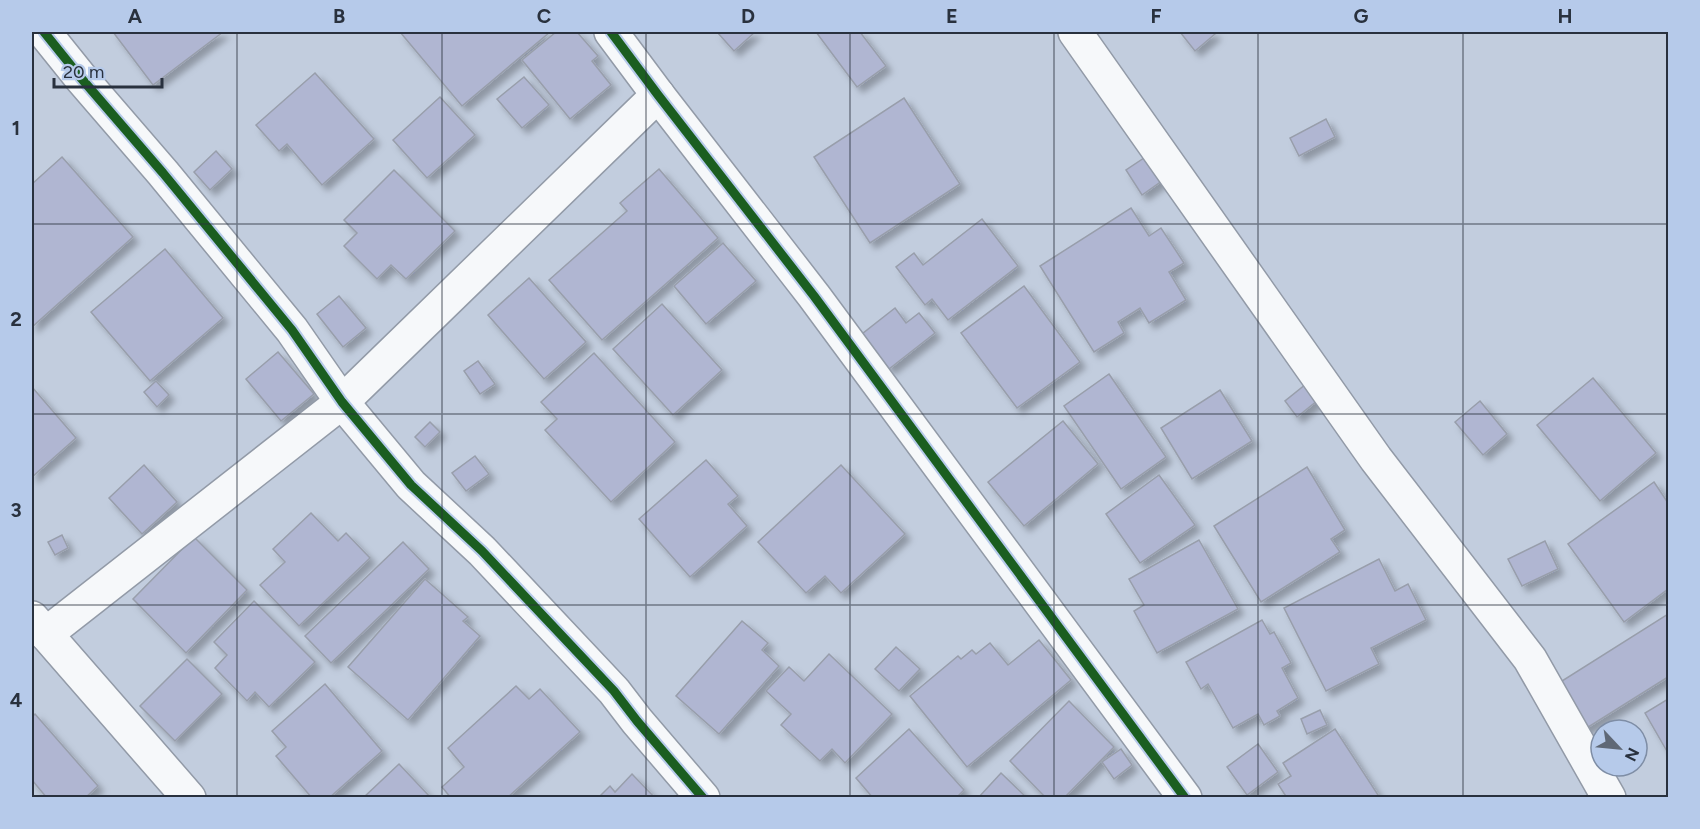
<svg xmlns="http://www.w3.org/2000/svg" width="1700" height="829" viewBox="0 0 1700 829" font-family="Figtree,sans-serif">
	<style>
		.building { fill: #b0b6d2; stroke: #989eab; stroke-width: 1.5; filter: url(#shadow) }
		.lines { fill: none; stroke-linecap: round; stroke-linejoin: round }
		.minor-casing { stroke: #929aa7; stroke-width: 36 }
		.minor { stroke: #f6f8fa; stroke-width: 33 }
		.cycleway-casing { stroke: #b6caea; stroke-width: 13 }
		.cycleway { stroke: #1b5e20; stroke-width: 9 }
		.grid { fill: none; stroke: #29313e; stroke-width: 1.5; stroke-opacity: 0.55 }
		.neatline { fill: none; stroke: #29313e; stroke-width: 2 }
		.grid-label { font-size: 20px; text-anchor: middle; font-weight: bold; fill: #29313e }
	</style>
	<defs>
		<filter id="shadow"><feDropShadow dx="5.5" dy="5.5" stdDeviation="3" flood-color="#0004"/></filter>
	</defs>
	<rect width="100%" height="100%" fill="#c2cdde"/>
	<g class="building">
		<path d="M113 32H223L153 85Z"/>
		<path d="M400 32H550L462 106Z"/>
		<path d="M556 32H577L598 56 592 61 611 85 570 119 522 60Z"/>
		<path d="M717 32H755L734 51Z"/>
		<path d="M816 32H860L886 66 857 87Z"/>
		<path d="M1180 32H1213L1215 34 1195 51Z"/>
		<path d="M315 73 374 139 322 185 287 144 279 151 256 125Z"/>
		<path d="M524 77 549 105 522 128 497 99Z"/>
		<path d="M440 97 475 135 427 178 393 140Z"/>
		<path d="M904 98 960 184 870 243 814 157Z"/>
		<path d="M1326 119 1335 137 1299 156 1290 138Z"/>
		<path d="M216 151 232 169 210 190 194 172Z"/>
		<path d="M1150 154 1166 178 1142 195 1126 170Z"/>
		<path d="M62 157 133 237 32 327V184Z"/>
		<path d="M659 169 718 238 602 340 549 280 627 211 620 203Z"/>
		<path d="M394 170 455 231 406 279 391 265 377 279 344 246 357 233 344 220Z"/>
		<path d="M1131 208 1149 236 1161 228 1184 263 1169 272 1186 300 1149 323 1140 308 1118 322 1124 333 1094 352 1040 266Z"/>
		<path d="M982 219 1018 266 948 320 932 299 925 305 896 267 914 253 923 265Z"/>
		<path d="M723 243 756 281 706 324 674 286Z"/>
		<path d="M165 249 223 318 150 381 91 312Z"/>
		<path d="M529 278 586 342 544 379 488 315Z"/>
		<path d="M1024 286 1080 362 1017 408 961 333Z"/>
		<path d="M339 296 366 328 343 347 317 314Z"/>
		<path d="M662 304 722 370 673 415 613 349Z"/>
		<path d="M895 308 906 323 919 313 935 333 889 369 862 334Z"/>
		<path d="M278 352 314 394 281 421 246 379Z"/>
		<path d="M594 353 675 442 611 502 545 430 557 419 541 402Z"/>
		<path d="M478 361 495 384 480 394 464 371Z"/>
		<path d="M1109 374 1166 457 1121 489 1064 406Z"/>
		<path d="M1593 378 1656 453 1600 501 1537 425Z"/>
		<path d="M1311 380 1323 396 1297 417 1285 401Z"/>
		<path d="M156 381 169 395 157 407 144 392Z"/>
		<path d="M32 387 76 438 32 477Z"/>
		<path d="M1220 390 1252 441 1192 479 1161 428Z"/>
		<path d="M1480 401 1507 434 1483 455 1455 422Z"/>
		<path d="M1063 421 1098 464 1024 526 988 482Z"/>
		<path d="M430 422 440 432 425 447 415 437Z"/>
		<path d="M475 456 489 474 466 491 452 473Z"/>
		<path d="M706 460 738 496 728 504 747 526 690 577 639 519Z"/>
		<path d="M144 465 177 502 142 534 109 498Z"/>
		<path d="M841 465 905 534 841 593 825 576 806 593 758 542Z"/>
		<path d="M1307 467 1345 530 1331 539 1340 552 1261 602 1214 526Z"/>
		<path d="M1159 475 1195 525 1140 563 1106 514Z"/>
		<path d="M1654 482 1668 503V589L1624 622 1568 544Z"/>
		<path d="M311 513 338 541 346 533 370 558 299 626 260 585 285 562 273 549Z"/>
		<path d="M62 535 68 548 55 555 48 542Z"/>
		<path d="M194 537 247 590 186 653 133 599Z"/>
		<path d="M1199 540 1238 609 1157 653 1134 611 1144 605 1129 579Z"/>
		<path d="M1545 541 1558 569 1522 586 1508 559Z"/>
		<path d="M403 542 429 569 331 663 305 636Z"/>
		<path d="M1379 559 1395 591 1408 584 1426 620 1371 648 1379 664 1326 691 1284 608Z"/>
		<path d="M425 579 468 617 463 621 480 636 408 720 348 667Z"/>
		<path d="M254 601 315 662 269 707 255 692 247 701 215 668 227 655 214 642Z"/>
		<path d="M1668 614V677L1582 731 1554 686Z"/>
		<path d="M1262 620 1270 634 1274 632 1291 663 1282 668 1298 698 1277 711 1280 716 1264 725 1258 714 1233 728 1208 684 1201 689 1186 662Z"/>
		<path d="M742 621 768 643 762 650 779 666 719 734 676 696Z"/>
		<path d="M1039 640 1071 680 967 767 910 696 958 656 961 659 972 650 976 654 990 643 1008 665Z"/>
		<path d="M896 647 920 669 899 691 875 669Z"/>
		<path d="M829 654 892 714 845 763 832 749 820 761 781 725 791 714 766 691 789 667 804 681Z"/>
		<path d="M187 659 222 694 175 741 140 706Z"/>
		<path d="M325 684 382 751 329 798H312L276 756 286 747 272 731Z"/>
		<path d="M516 686 529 699 540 689 580 732 507 798H451L442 787 464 767 448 748Z"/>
		<path d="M1668 699V753L1645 713Z"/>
		<path d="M1069 701 1114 747 1064 798H1046L1010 761Z"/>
		<path d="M1320 710 1327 725 1307 734 1301 719Z"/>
		<path d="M35 714 98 786 85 798H47L32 780V717Z"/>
		<path d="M909 729 964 790 956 798H873L856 778Z"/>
		<path d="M1335 729 1380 798H1287L1278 784 1291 776 1283 763Z"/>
		<path d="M1258 744 1278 772 1247 795 1227 767Z"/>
		<path d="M1121 749 1132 765 1114 779 1102 762Z"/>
		<path d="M399 764 431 798H363Z"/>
		<path d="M1001 773 1027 798H978Z"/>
		<path d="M632 774 655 798H598L610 786 615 792Z"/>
	</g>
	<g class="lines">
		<g class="minor-casing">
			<g id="minor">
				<path d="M44 32 81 78 163 173 292 330 342 402 411 485 482 551 614 691 637 721 703 798"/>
				<path d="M611 32 658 95 814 296 1185 798"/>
				<path d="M1075 32 1376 459 1530 659 1609 798"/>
				<path d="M32 618 189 798"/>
				<path d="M46 634 342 402 658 95"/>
			</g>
		</g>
		<use href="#minor" class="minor"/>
		<g class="cycleway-casing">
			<g id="cycleway">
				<path d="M44 32 81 78 163 173 292 330 342 402 411 485 482 551 614 691 637 721 703 798"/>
				<path d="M611 32 658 95 814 296 1185 798"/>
			</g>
		</g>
		<use href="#cycleway" class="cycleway"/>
	</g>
	<path class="grid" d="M237 32V798M442 32V798M646 32V798M850 32V798M1054 32V798M1258 32V798M1463 32V798M32 224H1668M32 414H1668M32 605H1668"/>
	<rect width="1700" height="829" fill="none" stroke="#b6caea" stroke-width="66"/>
	<g transform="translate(1619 748) rotate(116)"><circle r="28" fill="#b6caea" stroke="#7e8da5" stroke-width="1.5"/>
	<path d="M0-4.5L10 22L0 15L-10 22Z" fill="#5f6876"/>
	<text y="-9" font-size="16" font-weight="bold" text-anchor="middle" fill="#29313e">N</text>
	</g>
	<path d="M54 78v9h108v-9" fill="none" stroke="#29313e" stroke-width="3"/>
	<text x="63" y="78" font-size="18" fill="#29313e" stroke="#b6caea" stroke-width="4.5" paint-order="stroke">20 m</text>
	<rect x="33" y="33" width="1634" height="763" class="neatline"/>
	<g class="grid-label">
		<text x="135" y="23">A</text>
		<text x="339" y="23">B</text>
		<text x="544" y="23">C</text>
		<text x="748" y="23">D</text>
		<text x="952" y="23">E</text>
		<text x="1156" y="23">F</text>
		<text x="1361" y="23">G</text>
		<text x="1565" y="23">H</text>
		<text x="16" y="135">1</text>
		<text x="16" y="326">2</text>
		<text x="16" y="517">3</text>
		<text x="16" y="707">4</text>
	</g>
</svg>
